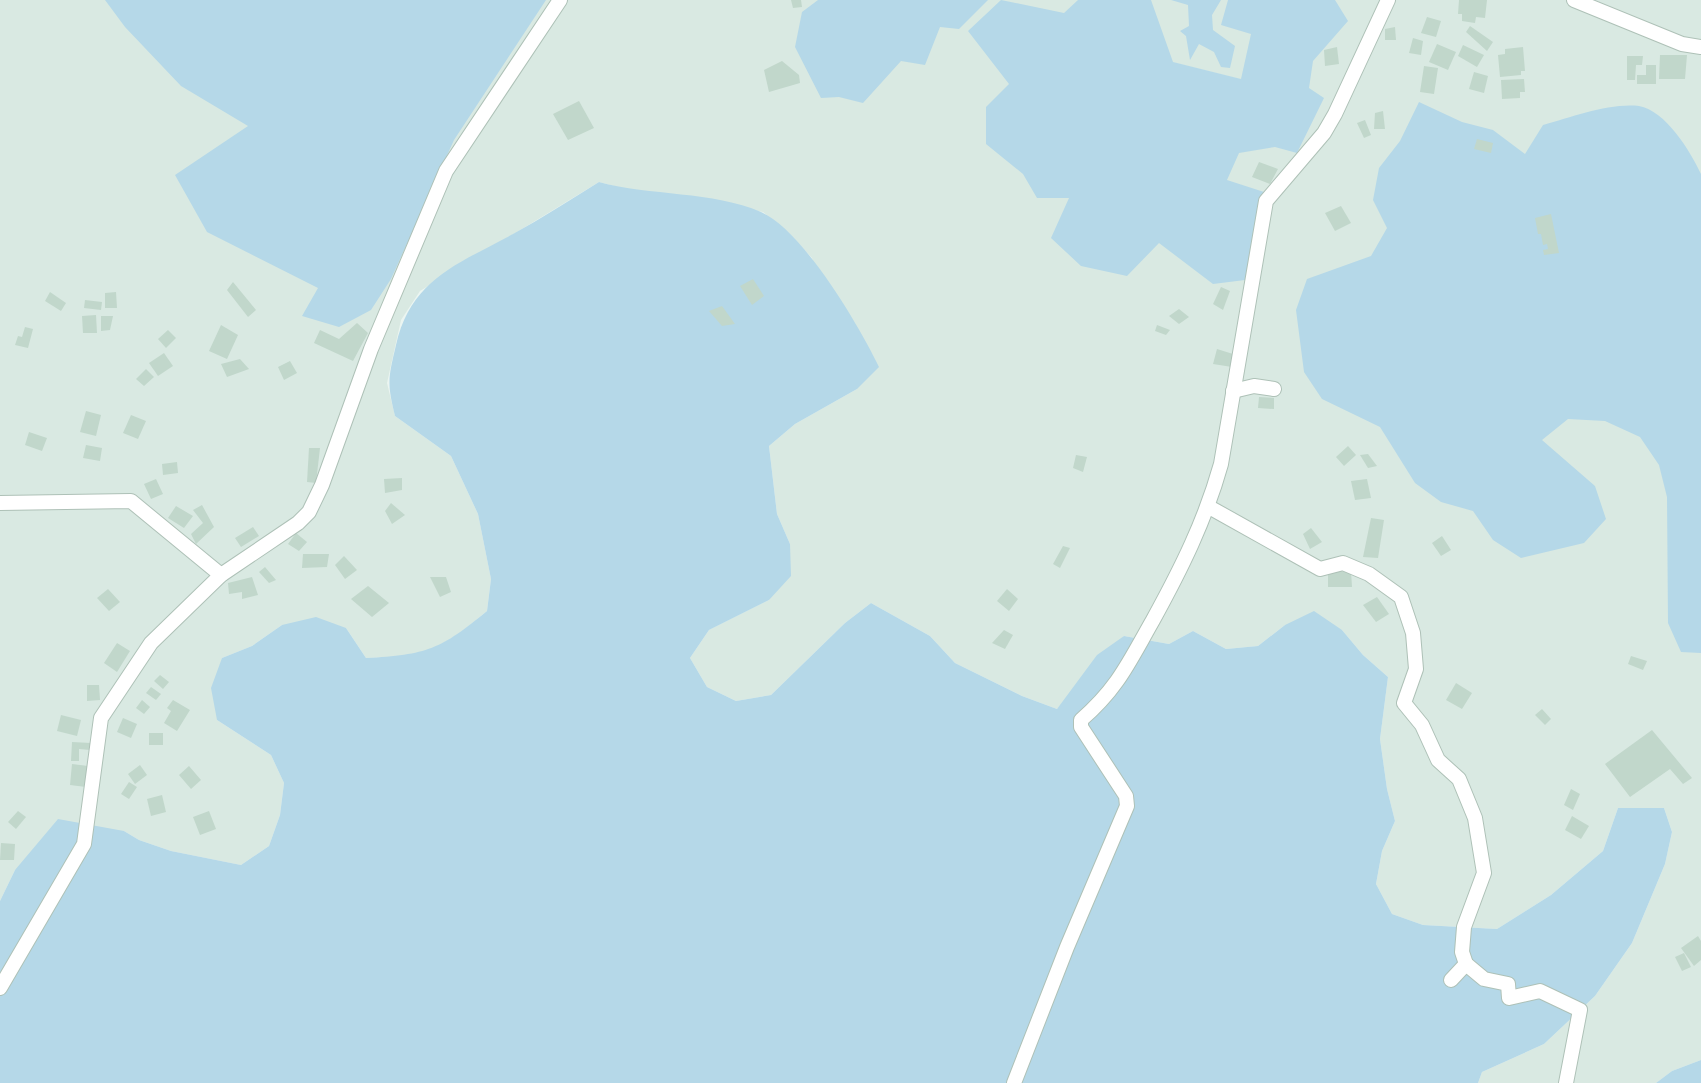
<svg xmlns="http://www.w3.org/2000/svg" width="1701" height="1083" viewBox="0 0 1701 1083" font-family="'DejaVu Sans',sans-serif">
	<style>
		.residential { fill: #d9e9e2 }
		.green { fill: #b5d8e8 }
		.building { fill: #c1d7cb }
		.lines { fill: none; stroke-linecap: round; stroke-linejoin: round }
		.minor-casing { stroke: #aec1b7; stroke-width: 16 }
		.minor { stroke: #fff; stroke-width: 14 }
	</style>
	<rect width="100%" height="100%" fill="#ebf5f1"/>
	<path class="residential" d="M0 0H1701V1060L1672 1071 1656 1083H1478L1482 1072 1544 1044 1595 996 1632 943 1665 864 1672 832 1664 808H1618L1603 851 1551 895 1497 929 1423 925 1392 914 1376 884 1382 851 1395 821 1387 789 1380 739 1388 677 1363 655 1342 630 1285 625 1258 646 1226 649 1193 631 1169 644 1124 636 1057 709 1022 696 955 663 930 636 871 603 845 623 771 695 736 701 707 687 690 658 709 630 769 600 790 544 777 514 769 446 795 424 857 389 812 258 790 234 763 212 663 193 629 190 599 182 420 291 401 320 387 383 395 416 451 456 478 514 491 579 487 611 460 633 432 650 398 657 366 658 346 628 282 625 252 646 222 658 217 720 271 755 284 783 280 815 269 846 241 865 171 851 139 840 124 831 15 870 0 901Z"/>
	<g class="green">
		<path d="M105 0H546L454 140 391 279 371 310 339 327 302 316 318 288 207 232 175 175 248 126 181 86 125 27Z"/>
		<path d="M818 0H988L959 29 940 27 925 65 901 61 863 103 839 97 821 98 795 47 802 12Z"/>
		<path d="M1001 0 1064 13 1078 0H1151L1173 62 1241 79 1251 34 1221 25 1228 0H1335L1348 21 1313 61 1309 88 1324 98 1297 153 1275 147 1239 153 1227 180 1264 192 1245 280 1213 284 1159 243 1127 276 1081 266 1051 238 1069 198H1037L1023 174 986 144V107L1009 84 968 31Z"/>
		<path d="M1171 0H1221L1212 15 1213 30 1235 46 1230 68 1221 67 1214 52 1199 44 1190 60 1186 36 1180 31 1189 26 1188 5Z"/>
		<path d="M1419 102 1462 122 1493 130 1525 154 1543 125C1573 117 1608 103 1639 106 1665 110 1691 152 1701 174V653L1681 652 1668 623 1667 497 1659 465 1640 437 1605 421 1568 419 1542 440 1595 486 1606 519 1584 543 1521 558 1493 540 1473 511 1441 502 1415 483 1380 427 1322 399 1304 372 1296 310 1307 279 1371 256 1387 228 1373 200 1379 168 1400 141Z"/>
		<path d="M599 182C650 196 713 191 761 212 802 229 860 327 879 367L857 389 795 424 769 446 777 514 790 544 791 576 769 600 709 630 690 658 707 687 736 701 771 695 845 623 871 603 930 636 955 663 1022 696 1057 709 1097 655 1124 636 1169 644 1193 631 1226 649 1258 646 1285 625 1314 611 1342 630 1363 655 1388 677 1380 739 1387 789 1395 821 1382 851 1376 884 1392 914 1423 925 1497 929 1551 895 1603 851 1618 808H1664L1672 832 1665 864 1632 943 1595 996 1544 1044 1482 1072 1478 1083H0V901L15 870 58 819 124 831 139 840 171 851 241 865 269 846 280 815 284 783 271 755 217 720 211 688 222 658 252 646 282 625 316 617 346 628 366 658C427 655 441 649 487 611L491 579 478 514 451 456 395 416C387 383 388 379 396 345 411 279 458 264 513 234 542 218 570 200 599 182Z"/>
		<path d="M1701 1060V1083H1656L1672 1071Z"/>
	</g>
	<g class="building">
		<path d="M791 0H801L802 7 793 8Z"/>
		<path d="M1459 0H1487L1485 18 1476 17 1475 23 1462 21V14H1458Z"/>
		<path d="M1427 17 1441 21 1436 37 1421 33Z"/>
		<path d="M1470 26 1493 42 1487 51 1466 32Z"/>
		<path d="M1395 27 1396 40H1385V29Z"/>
		<path d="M1413 38 1423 41 1421 55 1409 53Z"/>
		<path d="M1437 44 1456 52 1448 70 1429 62Z"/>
		<path d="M1463 45 1484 55 1477 67 1458 56Z"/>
		<path d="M1337 47 1339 64 1325 66 1324 50Z"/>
		<path d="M1523 47 1525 71H1521V75L1500 77 1498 55 1505 54V49Z"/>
		<path d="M1660 55H1687L1685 79H1659Z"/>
		<path d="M1627 56H1643L1642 65H1636L1635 80H1627Z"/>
		<path d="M782 61 799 75 800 83 769 92 764 70Z"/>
		<path d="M1646 65H1656V84H1637V75H1646Z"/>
		<path d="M1424 66 1438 68 1434 94 1420 92Z"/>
		<path d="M1474 72 1488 76 1484 93 1469 89Z"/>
		<path d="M1524 79 1525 92H1520V98L1502 99 1501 80Z"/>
		<path d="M579 101 594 128 568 140 553 114Z"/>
		<path d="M1383 111 1385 129H1374L1375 113Z"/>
		<path d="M1365 120 1371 135 1364 138 1357 123Z"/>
		<path d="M1477 139 1493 143 1491 153 1474 149Z"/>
		<path d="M1259 162 1278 169 1270 184 1252 177Z"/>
		<path d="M1341 206 1351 223 1335 231 1325 213Z"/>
		<path d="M1551 214 1559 253 1544 255 1543 250 1548 249 1547 244 1543 245 1541 234H1538L1535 218Z"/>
		<path d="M753 279 764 296 752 305 740 286Z"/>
		<path d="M233 282 256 310 248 317 227 290Z"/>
		<path d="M1221 287 1230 291 1223 310 1213 304Z"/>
		<path d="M50 292 66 303 61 311 45 301Z"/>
		<path d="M116 292 117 308H105V293Z"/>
		<path d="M85 300 102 302 101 310 84 308Z"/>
		<path d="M722 306 735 324 722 326 709 311Z"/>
		<path d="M1179 309 1189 317 1179 324 1169 316Z"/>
		<path d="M96 315 97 333H83L82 316Z"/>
		<path d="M101 316H113L110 330 101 331Z"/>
		<path d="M357 323 368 333 353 361 314 343 320 330 339 339Z"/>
		<path d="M221 325 238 335 227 359 209 351Z"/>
		<path d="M1157 325 1170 330 1166 335 1155 331Z"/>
		<path d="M25 327 33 329 28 348 15 345 18 336 22 337Z"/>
		<path d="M168 330 176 338 166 348 158 339Z"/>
		<path d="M1217 349 1233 354 1232 367 1213 364Z"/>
		<path d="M164 353 173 366 158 376 149 363Z"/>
		<path d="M240 359 249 369 227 377 221 364Z"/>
		<path d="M290 361 297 373 284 380 278 367Z"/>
		<path d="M146 369 154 377 144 386 136 379Z"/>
		<path d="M1259 397 1274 398V409L1258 408Z"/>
		<path d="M86 411 101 415 96 436 80 432Z"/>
		<path d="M131 415 146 421 138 439 123 433Z"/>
		<path d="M29 432 47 438 42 451 25 445Z"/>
		<path d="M86 445 102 448 100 461 83 458Z"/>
		<path d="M1348 446 1356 455 1344 466 1336 457Z"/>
		<path d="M309 448H320L316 483 307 482Z"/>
		<path d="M1368 454 1377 466 1368 468 1360 455Z"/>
		<path d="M1076 455 1087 457 1083 472 1073 468Z"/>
		<path d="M177 462 178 473 163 475 162 464Z"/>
		<path d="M402 478V490L385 493 384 479Z"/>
		<path d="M156 479 163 494 151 499 144 484Z"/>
		<path d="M1367 479 1371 498 1355 500 1351 481Z"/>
		<path d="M391 503 405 515 392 524 385 511Z"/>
		<path d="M202 505 214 527 196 544 191 534 203 523 193 510Z"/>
		<path d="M176 506 193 516 184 528 168 518Z"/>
		<path d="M1371 518 1384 520 1378 558 1363 557Z"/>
		<path d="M253 527 259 536 241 547 235 538Z"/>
		<path d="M1311 528 1322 542 1310 549 1303 534Z"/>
		<path d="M296 533 307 542 299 551 288 544Z"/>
		<path d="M1442 536 1451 550 1441 556 1432 543Z"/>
		<path d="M1063 546 1070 548 1060 568 1053 564Z"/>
		<path d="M303 554H329L327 567 302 568Z"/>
		<path d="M344 556 357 570 345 579 335 565Z"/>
		<path d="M265 567 276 580 269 583 259 572Z"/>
		<path d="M1351 571 1352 587H1328V572Z"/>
		<path d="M252 577 258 595 242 599V592L229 594 228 583Z"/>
		<path d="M430 577H446L451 592 440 597Z"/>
		<path d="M368 586 389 603 372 617 351 599Z"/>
		<path d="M108 589 120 602 109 611 97 598Z"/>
		<path d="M1007 589 1018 599 1009 611 997 601Z"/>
		<path d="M1377 597 1389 614 1376 622 1363 605Z"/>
		<path d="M1004 630 1013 635 1005 649 992 643Z"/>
		<path d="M117 643 130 651 117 672 104 663Z"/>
		<path d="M1631 656 1647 661 1643 670 1628 664Z"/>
		<path d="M160 675 169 682 163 689 154 681Z"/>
		<path d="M1456 683 1472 693 1462 709 1446 700Z"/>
		<path d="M87 685H99L100 700 87 701Z"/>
		<path d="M151 687 161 694 156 700 146 693Z"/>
		<path d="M142 700 150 707 144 714 136 708Z"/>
		<path d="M173 700 190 710 177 731 164 723 171 711 167 708Z"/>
		<path d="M1542 709 1551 719 1545 725 1535 715Z"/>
		<path d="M61 715 81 720 77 736 57 731Z"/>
		<path d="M123 718 137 724 131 738 117 732Z"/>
		<path d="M1652 730 1692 778 1683 784 1670 769 1630 797 1605 764Z"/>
		<rect x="149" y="733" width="14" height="12"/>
		<path d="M72 742 91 743 90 750 79 749V761H71Z"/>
		<path d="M72 764 88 766 86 787 70 785Z"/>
		<path d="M140 765 147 775 135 784 128 774Z"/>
		<path d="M189 766 201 780 191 789 179 775Z"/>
		<path d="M129 782 137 787 129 799 121 794Z"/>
		<path d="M1571 789 1580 794 1573 810 1564 805Z"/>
		<path d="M162 795 166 812 151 816 147 799Z"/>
		<path d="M18 811 26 817 16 829 8 822Z"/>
		<path d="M209 811 216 829 200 835 193 817Z"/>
		<path d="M1572 816 1589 826 1581 839 1565 830Z"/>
		<path d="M1 843 15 844 14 860H0Z"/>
		<path d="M1698 936 1701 941V960L1694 966 1681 948Z"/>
		<path d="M1684 953 1691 967 1682 971 1675 957Z"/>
	</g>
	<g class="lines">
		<g class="minor-casing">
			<g id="minor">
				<path d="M1574 0 1682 44 1701 47"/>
				<path d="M1233 391 1254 386 1274 389"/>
				<path d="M0 503 131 501 221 575"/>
				<path d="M1209 507 1320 569 1343 563 1369 574 1401 597 1413 633 1416 669 1404 703 1422 725 1438 760 1459 779 1475 818 1484 873 1464 927 1462 952 1466 964"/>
				<path d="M1451 980 1466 964 1484 979 1508 984 1509 998 1540 991 1580 1010 1566 1083"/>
				<path d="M0 988 84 844 101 718 151 643 221 575 298 523 309 512 322 485 371 349 446 171 560 0"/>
				<path d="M1014 1083 1067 947 1127 806 1126 796 1081 727V720C1118 688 1129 662 1153 620 1181 569 1205 521 1221 464L1266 201 1324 133 1335 114 1388 0"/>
			</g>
		</g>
		<use href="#minor" class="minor"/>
	</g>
</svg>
